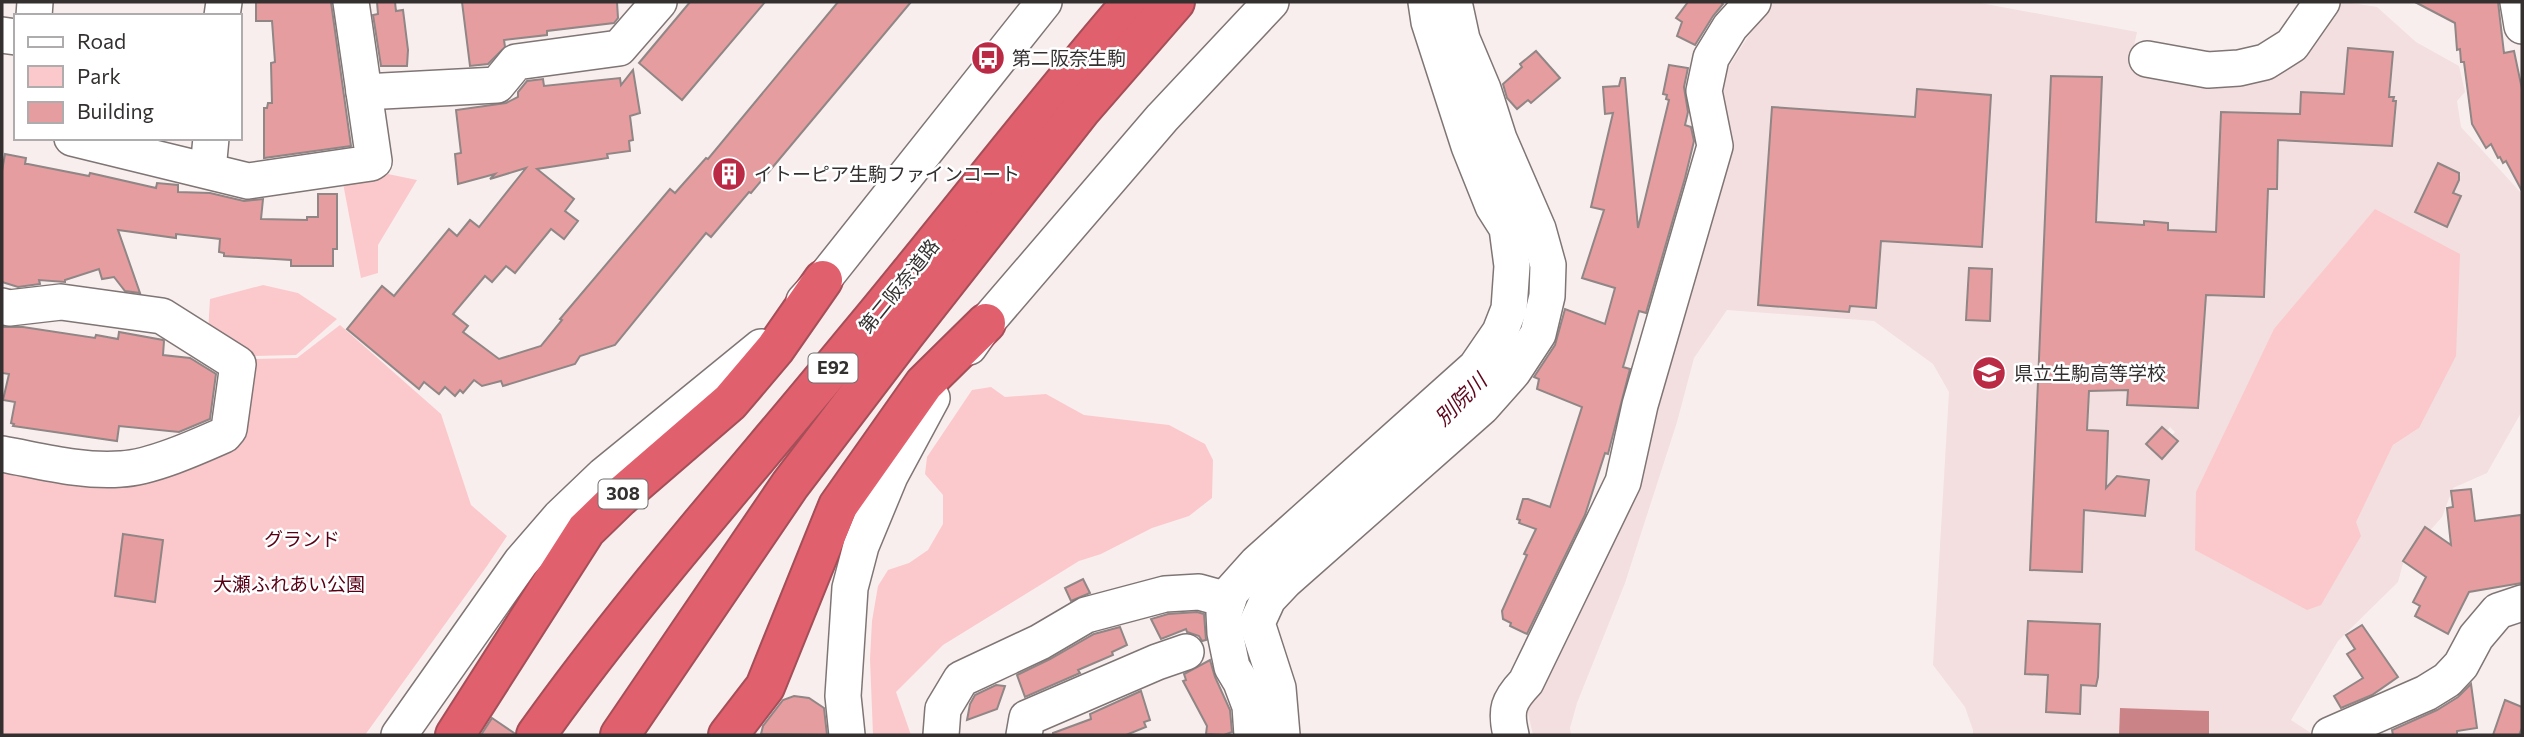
<svg xmlns="http://www.w3.org/2000/svg" width="2524" height="737" viewBox="0 0 2524 737" font-family="Commissioner,'Noto Sans JP',sans-serif">
	<style>
		.built { fill: #f3dfdf; fill-rule: evenodd }
		.green { fill: #fbc9cb }
		.water { fill: #ca8487 }
		.lines { fill: none; stroke-linecap: round; stroke-linejoin: round }
		.river { stroke: #ca8487; stroke-width: 42 }
		.building { fill: #e69da0; stroke: #908686; stroke-width: 2 }
		.minor-casing { stroke: #7f7575; stroke-width: 38 }
		.highway-casing { stroke: #a44f58; stroke-width: 42 }
		.minor { stroke: #fff; stroke-width: 35 }
		.highway { stroke: #e1606d; stroke-width: 38 }
		.labels { text-anchor: middle; stroke-width: 5; stroke-linejoin: round; paint-order: stroke }
		.shield { fill: #fff; stroke: #716e6e; stroke-width: 2 }
		.shield-label { font-size: 18px; font-weight: bold; fill: #343030 }
		.poi-label { font-size: 19px; fill: #343030; stroke: #fff; text-anchor: start }
		.street-label { font-size: 19px; fill: #343030; stroke: #fff }
		.park-label { font-size: 19px; fill: #570015; stroke: #fff }
		.water-label { font-size: 21px; font-style: italic; fill: #5e061b; stroke: #fff }
	</style>
	<rect width="100%" height="100%" fill="#f9eeee"/>
	<path class="built" d="M1774 2H1975L2137 32 2129 68 2208 80 2333 2H2345L2377 7 2416 42 2459 66 2465 92 2457 101 2461 127 2522 194V411L2487 473 2453 488 2442 517 2404 560 2398 582 2338 641 2291 720 2314 735H2209V711L2120 708 2119 735H1973V730L1965 707 1933 665 1949 392 1933 364 1874 321 1727 310 1694 358 1677 422 1625 583 1577 703 1570 728 1571 735H1533L1527 709 1636 487 1724 104 1721 79 1764 12ZM2348 48 2393 52 2390 80 2347 64ZM2051 75 2102 78 2087 430 2108 431 2086 463 2082 572H2069L2068 570H2030ZM1917 89 1991 95 1982 246ZM2302 92 2393 97V101L2396 102 2395 120 2389 121ZM1772 107 1889 115 1876 307 1850 306 1849 312 1759 305ZM2232 111 2271 114 2264 297H2252L2251 295H2214L2221 112ZM2438 163 2461 174 2453 193 2461 197 2447 227 2415 212ZM2109 223 2166 229 2208 232 2102 276ZM1969 269H1992L1990 321 1966 320ZM2205 311 2198 407 2157 406ZM2274 329 2419 428 2393 445 2355 522ZM2119 340 2139 391 2118 390ZM2162 427 2167 431 2170 427 2175 432 2172 435 2178 441 2161 459 2146 444ZM2118 477 2149 480 2145 516 2114 513ZM2028 621 2100 624 2098 677 2095 686 2081 685 2080 714 2048 675 2025 674Z"/>
	<g class="green">
		<path d="M383 173 417 180 378 245V273L361 278 342 178Z"/>
		<path d="M2375 209 2460 254 2456 356 2419 428 2393 445 2356 522 2361 536 2321 605 2307 610 2195 550 2196 492 2274 329Z"/>
		<path d="M263 285 298 293 337 319 296 355 248 356 208 332 210 299Z"/>
		<path d="M340 325 441 414 471 505 507 536 487 566 365 735H2V464L219 450 249 359 297 358Z"/>
		<path d="M991 387 1005 397 1046 394 1084 415 1169 425 1205 444 1213 460 1212 498 1189 516 1152 528 1101 554 1079 561 943 645 896 692 911 735H873L870 659 872 621 878 586 888 570 909 563 928 550 943 524V495L925 474 927 457 972 390Z"/>
	</g>
	<path class="water" d="M2120 708 2209 711V735H2119Z"/>
	<g class="lines">
		<path class="river" d="M1486 375C1533 322 1536 294 1518 226"/>
	</g>
	<g class="building">
		<path d="M256 2H331L351 146 264 158V108H267L268 103H272L271 63 275 62 272 21H256Z"/>
		<path d="M377 2H395L396 11 403 10 408 50 407 66H381L373 15 378 14Z"/>
		<path d="M462 2H617L618 18 614 23 547 31V35L504 40 505 47 488 64 470 66Z"/>
		<path d="M690 2H765L682 100 639 63Z"/>
		<path d="M838 2H911L751 193 749 192 711 237 706 233 615 345 580 356 575 364 503 386 501 381 482 386 474 380 463 393 460 390 455 396 445 387 439 394 424 382 419 389 347 329 382 286 394 296 449 229 457 236 470 220 479 227 526 168 490 179 495 174 458 184 455 154 461 153 456 110 506 103 518 97V92L527 81 543 79 544 86 620 78 621 85 633 70 640 113 630 116 633 140 629 141 630 151 607 154 608 158 537 169 574 199 565 211 578 221 564 239 551 229 515 273 506 266 492 282 485 276 453 314 468 326 463 332 499 359 541 346 562 320 560 319 670 189 675 193 706 158 708 159Z"/>
		<path d="M1688 2H1721L1723 4 1713 16 1695 45 1677 36 1682 22 1676 18Z"/>
		<path d="M2415 2H2498L2504 53 2514 51 2522 89V191L2506 161 2503 163 2500 157 2498 158 2491 144 2486 148 2472 124 2464 62H2461L2460 49 2457 50 2455 23Z"/>
		<path d="M2348 48 2393 52 2389 97H2394L2393 101H2396L2392 146 2278 140 2277 189H2268L2264 297 2206 295 2198 408 2127 405 2128 390 2089 391 2087 430 2108 431 2106 488 2117 476 2149 480 2145 516 2084 510 2082 572 2030 570 2051 76 2102 77 2096 222 2144 225V221L2168 223V230L2216 232 2221 112 2300 114 2301 92 2344 94Z"/>
		<path d="M1536 51 1560 78 1531 103 1528 100 1517 109 1507 98 1503 84 1522 67 1520 64Z"/>
		<path d="M1669 65 1688 68 1684 87 1688 112 1685 125 1691 127 1694 141 1685 178 1646 313 1639 311 1623 367 1630 369 1608 454 1605 453 1585 515 1527 634 1510 626 1511 623 1503 619 1502 611 1527 555 1524 554 1536 529 1519 523 1520 520 1517 519 1523 499H1528L1550 507 1582 407 1537 389 1539 379 1534 377 1555 345 1565 309 1605 324 1615 288 1582 278 1604 210 1591 207 1613 113 1605 114 1603 87 1619 86 1621 78H1625L1638 228 1669 100 1666 99 1667 95 1663 94Z"/>
		<path d="M1917 89 1991 95 1982 247 1881 241 1876 308 1850 306 1849 312 1758 305 1772 107 1915 117Z"/>
		<path d="M5 154 26 158 25 164H28L89 176 90 173 156 188 157 183 178 185V192L210 193 244 201 263 199 261 219 307 220V217H318V194H337V249H333V266H291V260L224 256V253L219 252 220 239 176 234V238L118 230 140 293 125 291 114 277 102 279 99 269 65 280V282L39 280 40 284 18 287 2 282V171Z"/>
		<path d="M2438 163 2459 173V180L2453 193 2461 196 2447 227 2415 212Z"/>
		<path d="M1969 268 1992 269 1990 321 1966 320Z"/>
		<path d="M2 327H23L95 338 96 335 118 339 119 332 163 340 164 341 163 355 190 358 216 374 210 419 179 432 119 426 117 441 13 426 14 424 11 423 15 402 3 400 9 374 2 373Z"/>
		<path d="M2162 427 2178 441 2162 459 2146 444Z"/>
		<path d="M2471 489 2475 521 2521 515 2522 583 2469 592 2448 634 2415 616 2420 606 2413 602 2426 577 2403 561 2425 527 2451 545 2447 508 2453 507 2451 491Z"/>
		<path d="M123 534 163 540 155 602 115 596Z"/>
		<path d="M1083 579 1090 593 1071 601 1065 588Z"/>
		<path d="M1197 612 1204 614 1206 640 1202 641 1199 636 1187 632 1186 629 1161 639 1151 619 1168 614Z"/>
		<path d="M2028 621 2100 624 2098 677 2096 686 2081 685 2080 714 2046 712 2048 675 2025 674Z"/>
		<path d="M2362 625 2398 677 2372 695 2341 708 2334 696 2363 678 2347 654 2355 649 2346 635Z"/>
		<path d="M1120 627 1127 645 1112 652 1113 655 1078 670 1080 673 1025 697 1017 675 1050 659 1094 634Z"/>
		<path d="M1210 660 1215 677 1230 710 1232 732 1224 735 1206 734 1207 726 1183 681 1186 680 1184 674Z"/>
		<path d="M2471 684 2477 728 2457 731V735H2393L2392 730 2437 710 2458 697Z"/>
		<path d="M996 685 1005 686 997 709 967 720 970 704 975 695Z"/>
		<path d="M1141 691 1150 720 1144 722 1146 727 1126 735H1053V733L1091 719 1090 714Z"/>
		<path d="M794 696 809 698 824 708 827 735 761 734 763 726 783 700Z"/>
		<path d="M2505 700 2522 707V728L2519 735H2493Z"/>
		<path d="M492 718 514 733 515 735H481Z"/>
	</g>
	<g class="lines">
		<g class="minor-casing">
			<g id="minor">
				<path d="M2518 2 2522 26"/>
				<path d="M34 16 35 2"/>
				<path d="M222 16 224 2"/>
				<path d="M2 35 16 37"/>
				<path d="M2147 59 2208 70 2239 68 2265 62 2292 45 2322 2"/>
				<path d="M364 92 497 85 516 62 619 48 659 2"/>
				<path d="M72 138 248 181 371 163 374 161 351 2"/>
				<path d="M208 170 211 138"/>
				<path d="M804 301 823 280 1044 2"/>
				<path d="M2 306 9 308 61 302 162 316 238 364 229 429 224 435C197 447 150 468 121 469 81 472 41 461 2 454"/>
				<path d="M969 347 986 323 1162 118 1271 2"/>
				<path d="M399 735 521 562 560 517 604 475 761 347"/>
				<path d="M847 735 843 696 850 588 861 546 890 476 932 398"/>
				<path d="M941 735 943 709 961 679 1040 642 1086 615 1165 594 1199 592 1228 600"/>
				<path d="M1024 735 1027 718 1157 662 1186 652"/>
				<path d="M1252 735 1250 706 1241 682 1232 667 1225 633 1224 613 1231 592 1257 563 1476 367 1500 332 1509 309 1512 266 1507 228 1493 206 1469 146 1429 22 1426 2"/>
				<path d="M1282 735 1278 688 1257 623 1268 599 1285 581 1482 407 1513 372 1538 334 1547 296 1548 265 1538 229 1499 139 1483 89 1462 39 1454 2"/>
				<path d="M1511 735C1505 710 1508 701 1526 682L1623 482 1640 405 1715 146 1704 91 1711 58 1730 27 1753 2"/>
				<path d="M2330 735 2426 693 2447 680 2461 665 2476 637 2498 611 2522 603"/>
			</g>
		</g>
		<g class="highway-casing">
			<g id="highway">
				<path d="M455 735 586 530 620 497 730 402 775 349 823 280"/>
				<path d="M536 735C633 599 745 474 851 345 946 232 1035 114 1132 2"/>
				<path d="M620 735 790 485 905 334 1081 110 1175 2"/>
				<path d="M728 735 765 687 838 506 924 384 986 323"/>
			</g>
		</g>
		<use href="#minor" class="minor"/>
		<use href="#highway" class="highway"/>
	</g>
	<defs>
		<g id="bus-disc" transform="scale(1.75)"><circle r="9.5" fill="#bb2a45" stroke="#fff"/><path d="M-5-6H5V4H4V6H2V4H-2V6H-4V4H-5ZM-3.5-4V0h7V-4ZM-3.5 1.2v1.5H-2V1.2ZM2 1.2v1.5H3.5V1.2Z" fill="#fff"/></g>
		<g id="building-disc" transform="scale(1.75)"><circle r="9.5" fill="#bb2a45" stroke="#fff"/><path d="M-4-6H4V6H1V3H-1V6H-4ZM-2.5-4.3h1.7v1.8h-1.7ZM.8-4.3h1.7v1.8H.8ZM-2.5-1h1.7V.8h-1.7ZM.8-1h1.7V.8H.8Z" fill="#fff"/></g>
		<g id="school-disc" transform="scale(1.75)"><circle r="9.5" fill="#bb2a45" stroke="#fff"/><path d="M0-5L7-2L0 1L-7-2ZM-4 1L0 2.5L4 1V4Q0 6-4 4Z" fill="#fff"/></g>
	</defs>
	<g fill-rule="evenodd">
		<use href="#bus-disc" x="988" y="58"/>
		<use href="#building-disc" x="729" y="174"/>
		<use href="#school-disc" x="1989" y="373"/>
	</g>
	<g class="labels">
		<g class="shield">
			<rect x="808.5" y="353.5" width="49" height="29" rx="5"/>
			<rect x="598.5" y="479.5" width="49" height="29" rx="5"/>
		</g>
		<g class="shield-label">
			<text x="833" y="374">E92</text>
			<text x="623" y="500">308</text>
		</g>
		<g class="poi-label">
			<text x="1012" y="65">第二阪奈生駒</text>
			<text x="754" y="181">イトーピア生駒ファインコート</text>
			<text x="2014" y="380">県立生駒高等学校</text>
		</g>
		<g class="street-label">
			<text transform="translate(899 286) rotate(-51)" y="7">第二阪奈道路</text>
		</g>
		<g class="park-label">
			<text x="302" y="546">グランド</text>
			<text x="289" y="591">大瀬ふれあい公園</text>
		</g>
		<g class="water-label">
			<text transform="translate(1461 400) rotate(-45)" y="7">別院川</text>
		</g>
	</g>
	<rect width="2524" height="737" fill="none" stroke="#343030" stroke-width="7"/>
	<rect x="14" y="14" width="228" height="126" fill="#ffffff" stroke="#aeacac" stroke-width="2"/>
	<rect x="28" y="37" width="35" height="10" fill="#ffffff" stroke="#aeacac" stroke-width="2"/>
	<text x="77" y="49" font-size="21" fill="#343030">Road</text>
	<rect x="28" y="66" width="35" height="21" fill="#fbc9cb" stroke="#aeacac" stroke-width="2"/>
	<text x="77" y="84" font-size="21" fill="#343030">Park</text>
	<rect x="28" y="102" width="35" height="21" fill="#e69da0" stroke="#aeacac" stroke-width="2"/>
	<text x="77" y="119" font-size="21" fill="#343030">Building</text>
</svg>
